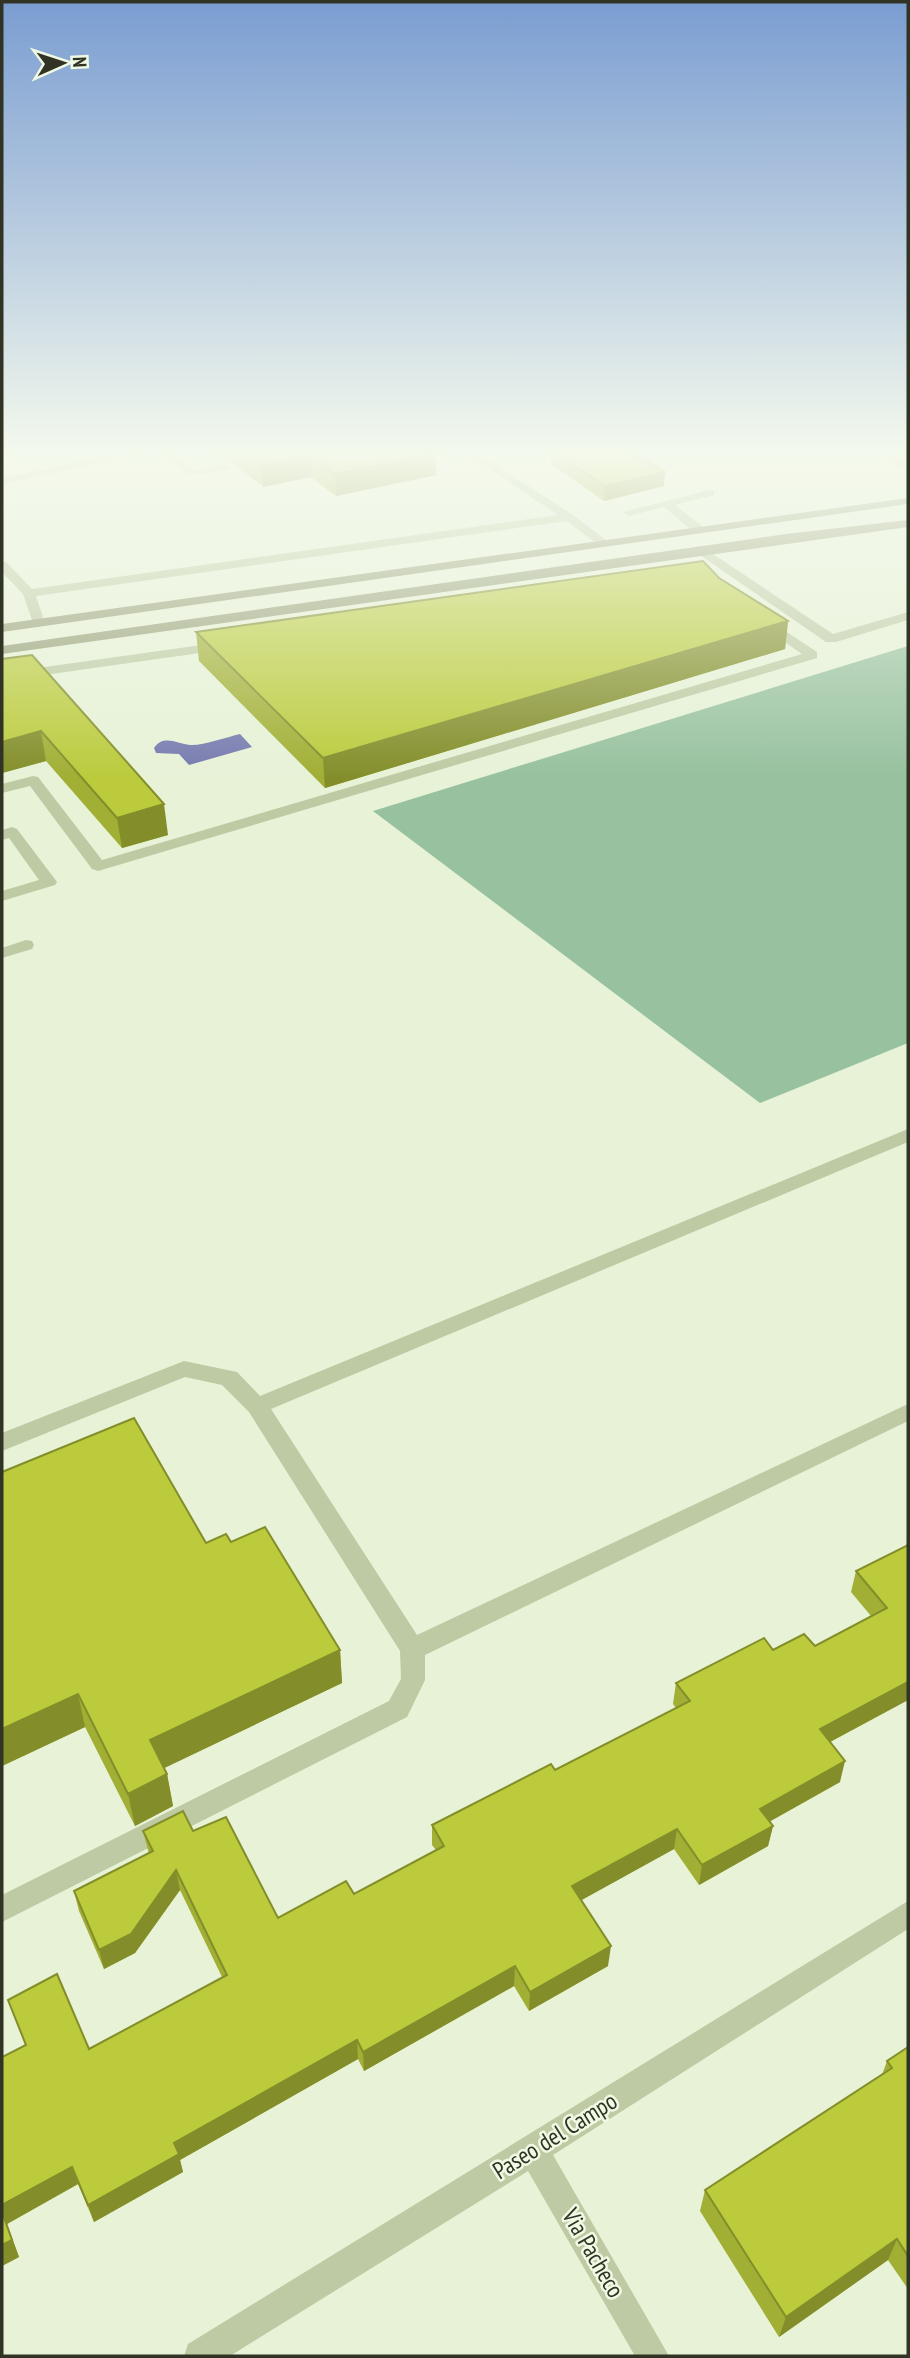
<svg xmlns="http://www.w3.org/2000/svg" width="910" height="2358" viewBox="0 0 910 2358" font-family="'PT Sans Narrow',sans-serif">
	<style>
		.green { fill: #97c19f }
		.water { fill: #757aaf }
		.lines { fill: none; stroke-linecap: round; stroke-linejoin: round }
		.service { fill: #bdcaa3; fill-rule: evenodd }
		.minor { fill: #bdcaa3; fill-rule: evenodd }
		.secondary { fill: #949d74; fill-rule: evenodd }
		.wall { fill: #a1af34 }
		.shaded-wall { fill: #838e2a }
		.building { fill: #bbcb3c; stroke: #838e2a; stroke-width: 2 }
		.labels { text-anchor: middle; stroke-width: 5; stroke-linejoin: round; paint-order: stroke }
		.near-street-label { font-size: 24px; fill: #313425; stroke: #f0f9e3 }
	</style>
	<rect width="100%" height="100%" fill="#e7f2d7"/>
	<path class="green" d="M908 646V1043L760 1103 373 811Z"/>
	<path class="water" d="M240 734 252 747 189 765 179 754 156 753 154 748C164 734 177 744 190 745 202 746 227 737 240 734Z"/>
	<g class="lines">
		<g class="service">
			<path d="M2 448H19L2 454Z"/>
			<path d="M160 448H171L194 470 227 464 233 467 227 470 188 476Z"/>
			<path d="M458 448H470L573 515 610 543 600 546 567 521 36 596 45 623 39 627 33 623 23 594 2 572V561L6 562 32 589 558 515Z"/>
			<path d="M532 448H545L554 455 544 457Z"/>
			<path d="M908 458V464L897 466 891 463Z"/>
			<path d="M710 490 714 491V495L675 505 703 527V533H695L664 507 629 516 623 512Z"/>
			<path d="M701 546 833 634 908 612V620L836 642H826L697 553V547Z"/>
			<path d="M767 619 817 652V658L98 871 92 869 30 786 2 793V784L33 776 38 777 102 860 802 654 762 626V620Z"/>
			<path d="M223 642 230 646 228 649 2 681V673Z"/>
			<path d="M12 827 17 829 57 882 55 885 2 901V891L39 880 9 838 2 840V830Z"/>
			<path d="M26 940 32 941 34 945 32 949 2 958V948Z"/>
			<path d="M908 1129V1142L271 1409 417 1635 908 1404V1421L425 1655V1680L407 1717 2 1922V1895L389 1701 401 1679 400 1651 249 1412 222 1385 185 1377 2 1451V1433L184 1361 237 1372 260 1396Z"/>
		</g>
		<g class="minor">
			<path d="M145 448H166L2 484V478Z"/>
			<path d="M864 448H877L908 464V471Z"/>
			<path d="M908 1901V1929L553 2155 669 2356H635L528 2171 230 2356H184L188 2344Z"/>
		</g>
		<g class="secondary">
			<path d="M908 498V504L2 632V624Z"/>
			<path d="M908 520V527L2 654V646L786 534Z"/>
		</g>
	</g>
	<g class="wall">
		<path d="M215 448H428L435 453 436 475 336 496 311 477 263 487Z"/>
		<path d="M551 450 664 486 604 501 551 464Z"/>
		<path d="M719 578 788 621 785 649 325 788 199 661 196 632Z"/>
		<path d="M2 659 168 835 122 848 46 761 2 773Z"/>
		<path d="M2 1472 206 1543 231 1542 340 1650 342 1683 164 1768 167 1774 173 1806 135 1826 85 1727 2 1766Z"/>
		<path d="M908 1539V1700L830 1742 840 1782 769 1822 773 1826 768 1846 699 1885 674 1849 581 1900 608 1966 529 2011 514 1986 364 2071 358 2059 180 2160 183 2172 94 2222 78 2184 7 2224 19 2257 2 2266V2057L25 2045 8 2000 89 2049 222 1977 180 1890 135 1953 104 1969 79 1911 74 1891 149 1854 143 1831H193L278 1918 354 1894 436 1850 432 1845V1825L555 1770 676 1708 673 1704 676 1683 773 1650 815 1646 871 1616 851 1592 856 1571 906 1546Z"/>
		<path d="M908 2047V2289L888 2260 779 2337 700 2211 705 2190 882 2075 887 2061Z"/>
	</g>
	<g class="shaded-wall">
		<path d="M435 453 436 475 336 496 335 474Z"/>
		<path d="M310 455 311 477 263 487 262 465Z"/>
		<path d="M665 472 664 486 604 501 605 486Z"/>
		<path d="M788 621 785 649 325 788 323 758Z"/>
		<path d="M41 731 46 761 2 773V742Z"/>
		<path d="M164 804 168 835 122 848 117 818Z"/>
		<path d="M340 1650 342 1683 156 1772 150 1740Z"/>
		<path d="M908 1682V1700L815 1750 820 1729Z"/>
		<path d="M78 1694 85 1727 2 1766V1729Z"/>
		<path d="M845 1761 840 1782 756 1829 760 1809Z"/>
		<path d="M167 1774 173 1806 135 1826 128 1794Z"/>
		<path d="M773 1826 768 1846 699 1885 702 1865Z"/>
		<path d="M677 1829 674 1849 571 1906 572 1886Z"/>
		<path d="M176 1870 180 1890 135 1953 104 1969 99 1950Z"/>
		<path d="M611 1946 608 1966 529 2011 530 1992Z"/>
		<path d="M515 1966 514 1986 364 2071 363 2052Z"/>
		<path d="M357 2040 358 2059 180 2160 183 2172 94 2222 88 2205 174 2143Z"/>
		<path d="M72 2167 78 2184 7 2224 19 2257 2 2266V2205Z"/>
		<path d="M897 2239 888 2260 779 2337 786 2317Z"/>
	</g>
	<g class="building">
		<path d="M240 448H428L435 453 335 474 310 455 262 465Z"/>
		<path d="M561 448H625L665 472 605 486 551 450Z"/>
		<path d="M703 561 719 578 788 621 323 758 196 632Z"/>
		<path d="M32 655 164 804 117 818 41 731 2 742V659Z"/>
		<path d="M134 1418 206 1543 226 1534 231 1542 265 1527 340 1650 150 1740 167 1774 128 1794 78 1694 2 1729V1472Z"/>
		<path d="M908 1545V1682L820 1729 845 1761 760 1809 773 1826 702 1865 677 1829 572 1886 611 1946 530 1992 515 1966 363 2052 357 2040 174 2143 179 2154 88 2205 72 2167 2 2205V2057L26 2045 8 2000 57 1974 89 2049 227 1975 176 1870 131 1934 99 1950 74 1891 153 1851 143 1831 183 1811 193 1831 226 1817 278 1918 346 1881 354 1894 444 1846 432 1825 551 1764 555 1770 690 1701 676 1683 764 1638 773 1650 804 1634 815 1646 887 1608 856 1571Z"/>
		<path d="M908 2047V2256L897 2239 786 2317 705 2190 892 2068 887 2061Z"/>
		<path d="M2 2212 12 2240 2 2245Z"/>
	</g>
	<linearGradient id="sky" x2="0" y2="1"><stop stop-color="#7a9dd1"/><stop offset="0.58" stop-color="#f4f9ed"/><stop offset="1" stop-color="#f4f9ed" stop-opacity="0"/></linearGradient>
	<rect width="910" height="778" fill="url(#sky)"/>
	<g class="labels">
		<g class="near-street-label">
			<text transform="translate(555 2136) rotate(-32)" y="8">Paseo del Campo</text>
			<text transform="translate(593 2253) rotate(60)" y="8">Via Pacheco</text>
		</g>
	</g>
	<rect width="910" height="2358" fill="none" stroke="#313425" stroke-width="7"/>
	<g transform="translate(63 63) rotate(87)" stroke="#f0f9e3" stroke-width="5" paint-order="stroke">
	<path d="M0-5L12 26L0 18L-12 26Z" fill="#313425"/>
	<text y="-10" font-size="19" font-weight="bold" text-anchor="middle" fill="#313425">N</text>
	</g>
</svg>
